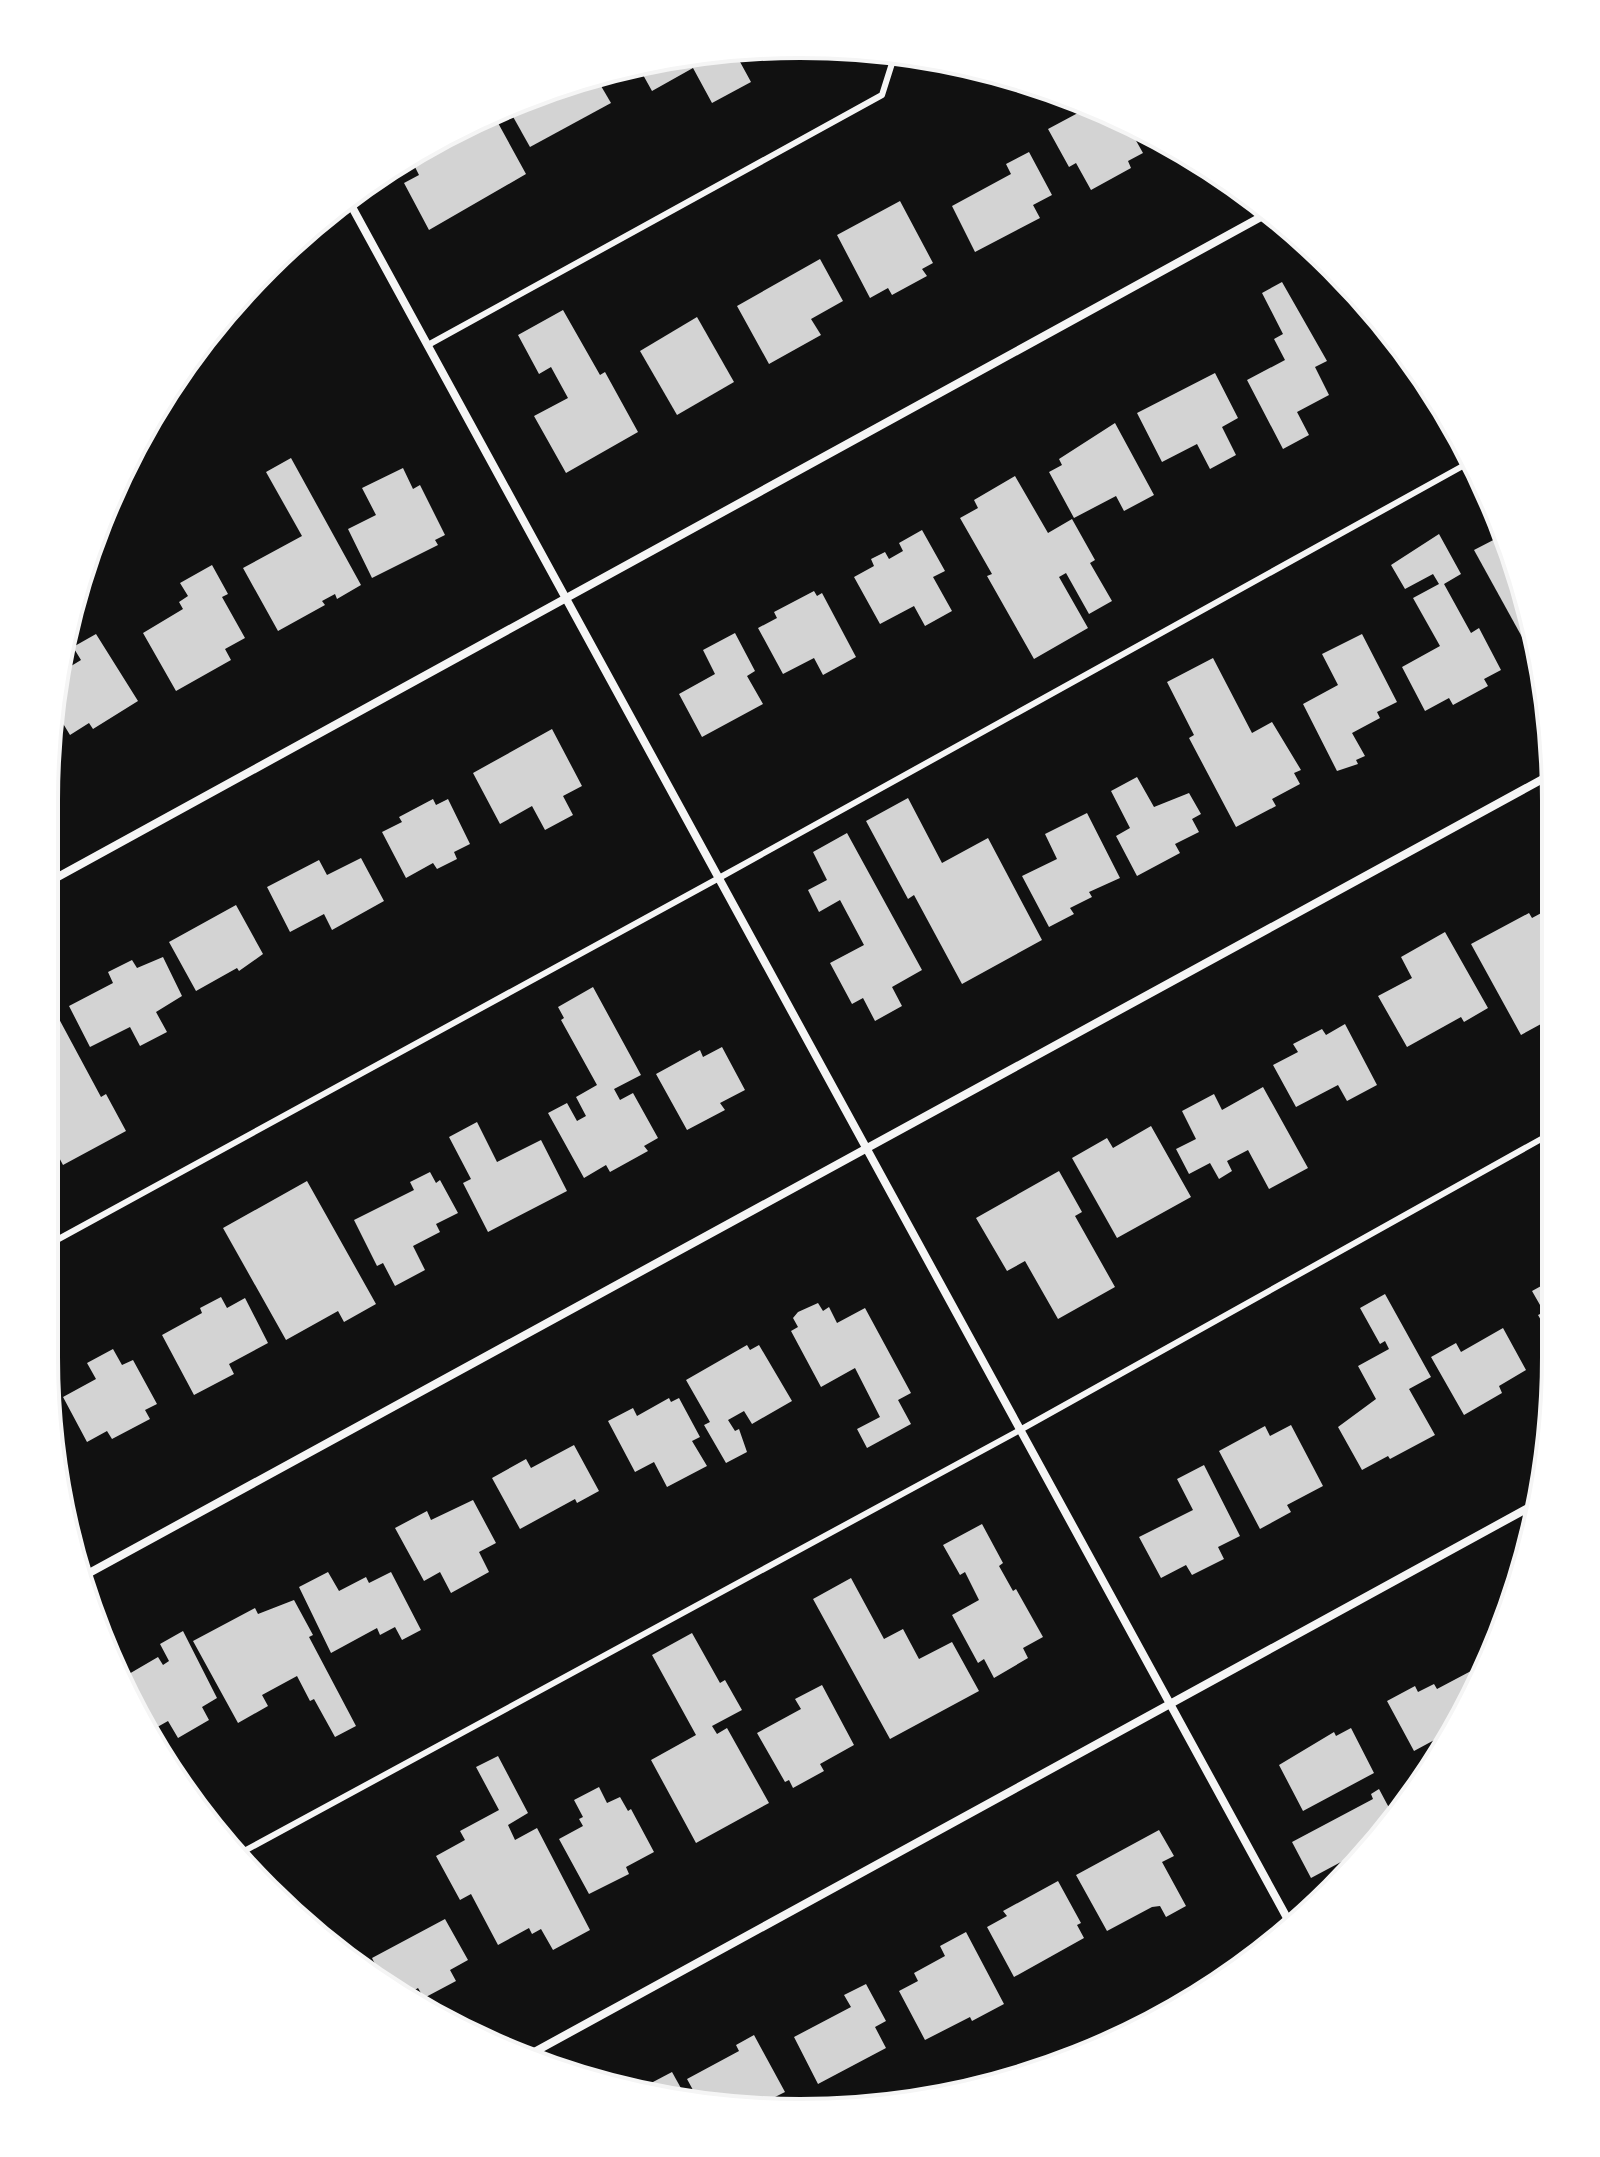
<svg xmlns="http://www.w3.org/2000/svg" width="1600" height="2157" viewBox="0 0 1600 2157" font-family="'Fira Sans',sans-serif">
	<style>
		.building { fill: #d3d3d3 }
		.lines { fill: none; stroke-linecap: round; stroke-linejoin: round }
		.service { stroke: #f5f5f5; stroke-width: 6 }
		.minor { stroke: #f5f5f5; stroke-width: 8 }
		.rim { fill: none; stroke: #f5f5f5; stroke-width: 4 }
	</style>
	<rect width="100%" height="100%" fill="#111"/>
	<g class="building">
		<path d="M733 49 751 82 712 103 693 68 652 91 637 64Z"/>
		<path d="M594 74 611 103 530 147 507 106Z"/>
		<path d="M1091 106 1125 121 1143 153 1128 161 1131 168 1091 190 1076 163 1069 167 1048 129Z"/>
		<path d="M492 112 526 174 429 230 404 183 419 175 410 157 466 122Z"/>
		<path d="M1029 152 1052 195 1033 205 1040 218 975 252 952 206 1011 174 1006 164Z"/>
		<path d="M900 201 933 263 922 269 927 276 892 295 888 288 870 298 837 235Z"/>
		<path d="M820 259 843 301 811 319 821 335 769 364 737 306Z"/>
		<path d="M1282 282 1327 361 1315 367 1329 395 1297 412 1309 435 1283 449 1247 380 1285 360 1274 339 1283 334 1262 293Z"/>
		<path d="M563 310 600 375 605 372 638 432 566 473 534 416 568 398 551 367 539 374 518 335Z"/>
		<path d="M697 317 734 382 677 415 640 351Z"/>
		<path d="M205 344 208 351 191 360Z"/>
		<path d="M1215 373 1238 418 1222 427 1236 455 1210 469 1197 444 1162 462 1137 413Z"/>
		<path d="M1115 423 1154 495 1124 511 1116 496 1074 518 1049 472 1062 465 1059 459Z"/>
		<path d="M291 458 361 585 337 599 335 594 322 601 325 605 278 631 243 568 302 536 266 472Z"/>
		<path d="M403 468 413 489 420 485 445 535 435 540 438 545 372 578 348 529 376 515 362 488Z"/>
		<path d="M1015 476 1048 533 1072 519 1095 560 1090 563 1112 601 1089 614 1066 573 1059 577 1088 628 1034 659 987 576 992 574 960 518 978 508 974 500Z"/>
		<path d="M922 530 945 571 933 577 952 611 925 626 914 606 880 624 854 577 874 566 871 559 885 552 889 559 903 551 899 543Z"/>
		<path d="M1439 534 1461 574 1444 584 1471 633 1479 628 1501 670 1484 679 1488 686 1453 705 1449 698 1425 711 1402 667 1440 646 1413 598 1439 584 1433 574 1405 589 1391 565Z"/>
		<path d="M1505 534 1537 653 1532 655 1474 550Z"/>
		<path d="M212 565 228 594 222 597 245 638 225 649 231 660 176 691 143 633 183 609 179 602 188 596 180 583Z"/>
		<path d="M814 591 817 596 822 593 856 657 823 675 814 658 783 674 758 628 777 618 774 612Z"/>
		<path d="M735 633 755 671 747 676 763 704 702 737 679 694 715 674 703 650Z"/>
		<path d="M96 634 138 701 93 729 89 723 70 735 53 707 58 674 81 660 73 647Z"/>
		<path d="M1362 634 1397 702 1377 712 1380 718 1352 733 1365 756 1356 760 1358 764 1337 771 1303 704 1338 685 1322 654Z"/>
		<path d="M1213 658 1252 733 1272 722 1301 770 1294 773 1300 784 1272 799 1276 806 1236 827 1189 738 1194 735 1167 682Z"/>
		<path d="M552 729 582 786 563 796 573 815 545 830 532 806 500 824 473 773Z"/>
		<path d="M47 742 54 755 46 759V751Z"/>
		<path d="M1137 777 1154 807 1189 793 1201 814 1192 819 1199 832 1175 844 1180 853 1137 876 1116 836 1130 828 1111 791Z"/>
		<path d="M908 798 942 863 988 838 1042 940 962 984 914 895 908 899 866 821Z"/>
		<path d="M433 799 436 805 448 799 470 844 454 852 457 859 437 869 433 863 406 878 382 832 402 822 399 817Z"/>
		<path d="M1087 813 1120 878 1089 892 1092 897 1070 908 1074 914 1049 927 1022 876 1057 859 1045 834Z"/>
		<path d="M847 833 922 970 892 987 902 1006 875 1021 863 998 852 1004 830 963 864 945 840 900 819 912 808 890 827 880 813 852Z"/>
		<path d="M361 858 384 901 332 930 324 914 290 932 267 887 319 860 327 875Z"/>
		<path d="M236 905 263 954 239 971 237 968 196 991 169 942Z"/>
		<path d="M1545 911 1551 922 1552 1018 1521 1035 1471 944 1529 913 1532 918Z"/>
		<path d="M1445 932 1488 1008 1464 1022 1461 1017 1407 1047 1378 996 1412 978 1401 957Z"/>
		<path d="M163 957 182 996 156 1012 167 1032 140 1046 130 1027 90 1047 69 1006 113 983 108 972 132 960 137 968Z"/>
		<path d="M593 987 641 1075 614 1089 620 1100 633 1093 658 1138 644 1146 648 1151 610 1172 606 1165 584 1178 548 1113 567 1103 577 1121 586 1116 576 1097 597 1085 561 1020 564 1018 558 1007Z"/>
		<path d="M51 1004 101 1097 106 1094 126 1131 63 1165 45 1131 53 1126 45 1110V1007Z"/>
		<path d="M1345 1024 1377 1085 1347 1101 1338 1085 1296 1107 1273 1065 1298 1052 1293 1044 1322 1029 1326 1035Z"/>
		<path d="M722 1047 745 1090 720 1103 725 1110 687 1130 656 1074 700 1050 703 1057Z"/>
		<path d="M1263 1087 1308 1168 1269 1189 1248 1150 1227 1161 1232 1171 1219 1179 1210 1163 1189 1174 1176 1149 1196 1139 1182 1111 1214 1094 1222 1110Z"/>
		<path d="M477 1122 497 1162 541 1140 567 1191 488 1232 463 1183 471 1179 449 1137Z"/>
		<path d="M1151 1126 1191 1197 1117 1238 1072 1158 1107 1138 1113 1148Z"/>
		<path d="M1059 1171 1082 1212 1075 1216 1115 1287 1058 1319 1025 1261 1007 1271 976 1218Z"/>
		<path d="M430 1172 436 1183 440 1180 458 1213 436 1224 440 1232 413 1246 425 1270 395 1286 383 1263 377 1266 354 1220 414 1190 410 1182Z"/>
		<path d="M307 1181 376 1304 344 1322 338 1311 286 1340 223 1228Z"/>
		<path d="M1553 1252V1255L1554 1343 1538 1315 1544 1312 1532 1291 1552 1280 1540 1259Z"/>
		<path d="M1385 1294 1431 1377 1409 1389 1435 1435 1390 1459 1388 1456 1362 1470 1338 1427 1376 1399 1358 1366 1389 1349 1385 1341 1380 1344 1360 1308Z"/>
		<path d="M221 1297 227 1308 245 1298 268 1343 229 1364 234 1374 194 1395 162 1335 202 1313 200 1308Z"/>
		<path d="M818 1303 823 1311 829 1307 837 1323 865 1308 911 1393 898 1400 911 1424 867 1448 857 1429 880 1417 855 1368 821 1387 791 1331 798 1327 793 1318 798 1312Z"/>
		<path d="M1503 1328 1526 1370 1499 1386 1502 1393 1464 1415 1431 1357 1456 1343 1461 1352Z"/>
		<path d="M747 1345 750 1350 759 1345 792 1401 752 1424 744 1411 728 1420 735 1431 739 1429 747 1452 726 1463 704 1425 710 1422 686 1380Z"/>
		<path d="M113 1349 122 1365 133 1360 157 1404 145 1410 150 1419 112 1439 107 1431 87 1442 63 1397 96 1379 87 1363Z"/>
		<path d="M669 1398 671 1402 679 1398 700 1437 692 1441 707 1466 667 1487 654 1462 635 1472 608 1421 633 1408 637 1416Z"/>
		<path d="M1291 1425 1323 1486 1287 1505 1291 1512 1260 1529 1219 1451 1265 1426 1270 1436Z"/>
		<path d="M574 1445 599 1491 577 1503 575 1499 520 1529 492 1478 526 1459 531 1468Z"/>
		<path d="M1204 1465 1240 1536 1218 1547 1224 1559 1192 1575 1186 1565 1161 1578 1139 1537 1193 1510 1177 1479Z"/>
		<path d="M473 1500 496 1543 479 1552 489 1572 451 1593 440 1572 424 1581 395 1528 427 1511 431 1520Z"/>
		<path d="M982 1524 1003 1563 999 1566 1013 1591 1016 1589 1043 1637 1023 1648 1028 1658 994 1678 984 1659 978 1663 952 1615 979 1600 965 1572 960 1575 943 1545Z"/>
		<path d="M328 1572 339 1591 366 1577 369 1583 391 1572 421 1630 402 1640 395 1627 380 1635 377 1628 331 1653 299 1587Z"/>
		<path d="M851 1578 884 1639 903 1629 919 1659 952 1642 979 1691 890 1739 813 1599Z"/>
		<path d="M294 1600 313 1635 309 1637 356 1726 335 1737 314 1699 310 1701 297 1676 262 1695 268 1706 238 1723 193 1641 255 1608 258 1614Z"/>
		<path d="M183 1631 217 1698 202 1707 209 1720 178 1738 168 1721 145 1734 122 1678 158 1657 163 1665 169 1661 160 1644Z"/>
		<path d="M692 1633 720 1683 725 1680 742 1710 712 1726 717 1734 727 1728 769 1803 696 1843 651 1760 696 1735 652 1655Z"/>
		<path d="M1471 1671 1477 1682 1455 1735 1451 1731 1414 1751 1387 1701 1415 1686 1418 1692 1434 1684 1437 1689Z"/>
		<path d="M822 1685 854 1745 820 1764 824 1771 793 1788 789 1780 785 1782 757 1733 801 1709 795 1699Z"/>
		<path d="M1351 1728 1374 1773 1303 1811 1279 1765 1334 1732 1336 1736Z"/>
		<path d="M498 1756 528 1813 508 1825 515 1840 537 1828 590 1930 553 1950 541 1929 532 1934 529 1928 498 1945 471 1894 460 1900 436 1856 465 1840 460 1831 499 1810 476 1767Z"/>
		<path d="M599 1787 607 1803 620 1797 628 1811 631 1809 654 1852 626 1867 629 1874 589 1894 559 1839 583 1826 579 1819 583 1817 574 1800Z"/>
		<path d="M1379 1789 1395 1819 1369 1855 1360 1863 1356 1854 1311 1878 1292 1842 1373 1799 1371 1794Z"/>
		<path d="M1159 1830 1174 1856 1162 1862 1186 1906 1166 1917 1160 1906 1152 1907 1107 1931 1076 1875Z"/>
		<path d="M1058 1881 1081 1923 1077 1925 1084 1938 1014 1977 987 1927 1007 1916 1003 1911Z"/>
		<path d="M445 1919 468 1960 450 1970 456 1981 424 1998 418 1988 408 1994 380 1974 372 1958Z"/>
		<path d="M966 1932 1004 2004 972 2021 970 2017 925 2040 899 1991 918 1981 914 1973 945 1956 940 1946Z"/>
		<path d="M866 1984 886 2021 875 2027 886 2048 818 2084 794 2037 851 2007 844 1995Z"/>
		<path d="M754 2035 785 2092 759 2105 699 2101 687 2079 739 2051 736 2045Z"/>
		<path d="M672 2072 687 2099 683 2100 652 2098 634 2092Z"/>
	</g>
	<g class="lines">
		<g class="service">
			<path d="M428 345 882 95 894 57 904 52"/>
			<path d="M44 1247 719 878 1470 462"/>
			<path d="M237 1855 1020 1430 1552 1133"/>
		</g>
		<g class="minor">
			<path d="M346 196 1292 1927"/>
			<path d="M45 884 1270 212"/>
			<path d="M80 1578 1550 775"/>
			<path d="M527 2056 1539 1502"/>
		</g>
	</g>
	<path d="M0 0H1600V2157H0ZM800 58H800A742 742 0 0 1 1542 800V1357A742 742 0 0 1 800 2099H800A742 742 0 0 1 58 1357V800A742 742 0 0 1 800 58Z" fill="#fff" fill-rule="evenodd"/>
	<path class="rim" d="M800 58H800A742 742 0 0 1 1542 800V1357A742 742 0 0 1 800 2099H800A742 742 0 0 1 58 1357V800A742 742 0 0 1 800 58Z"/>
</svg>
